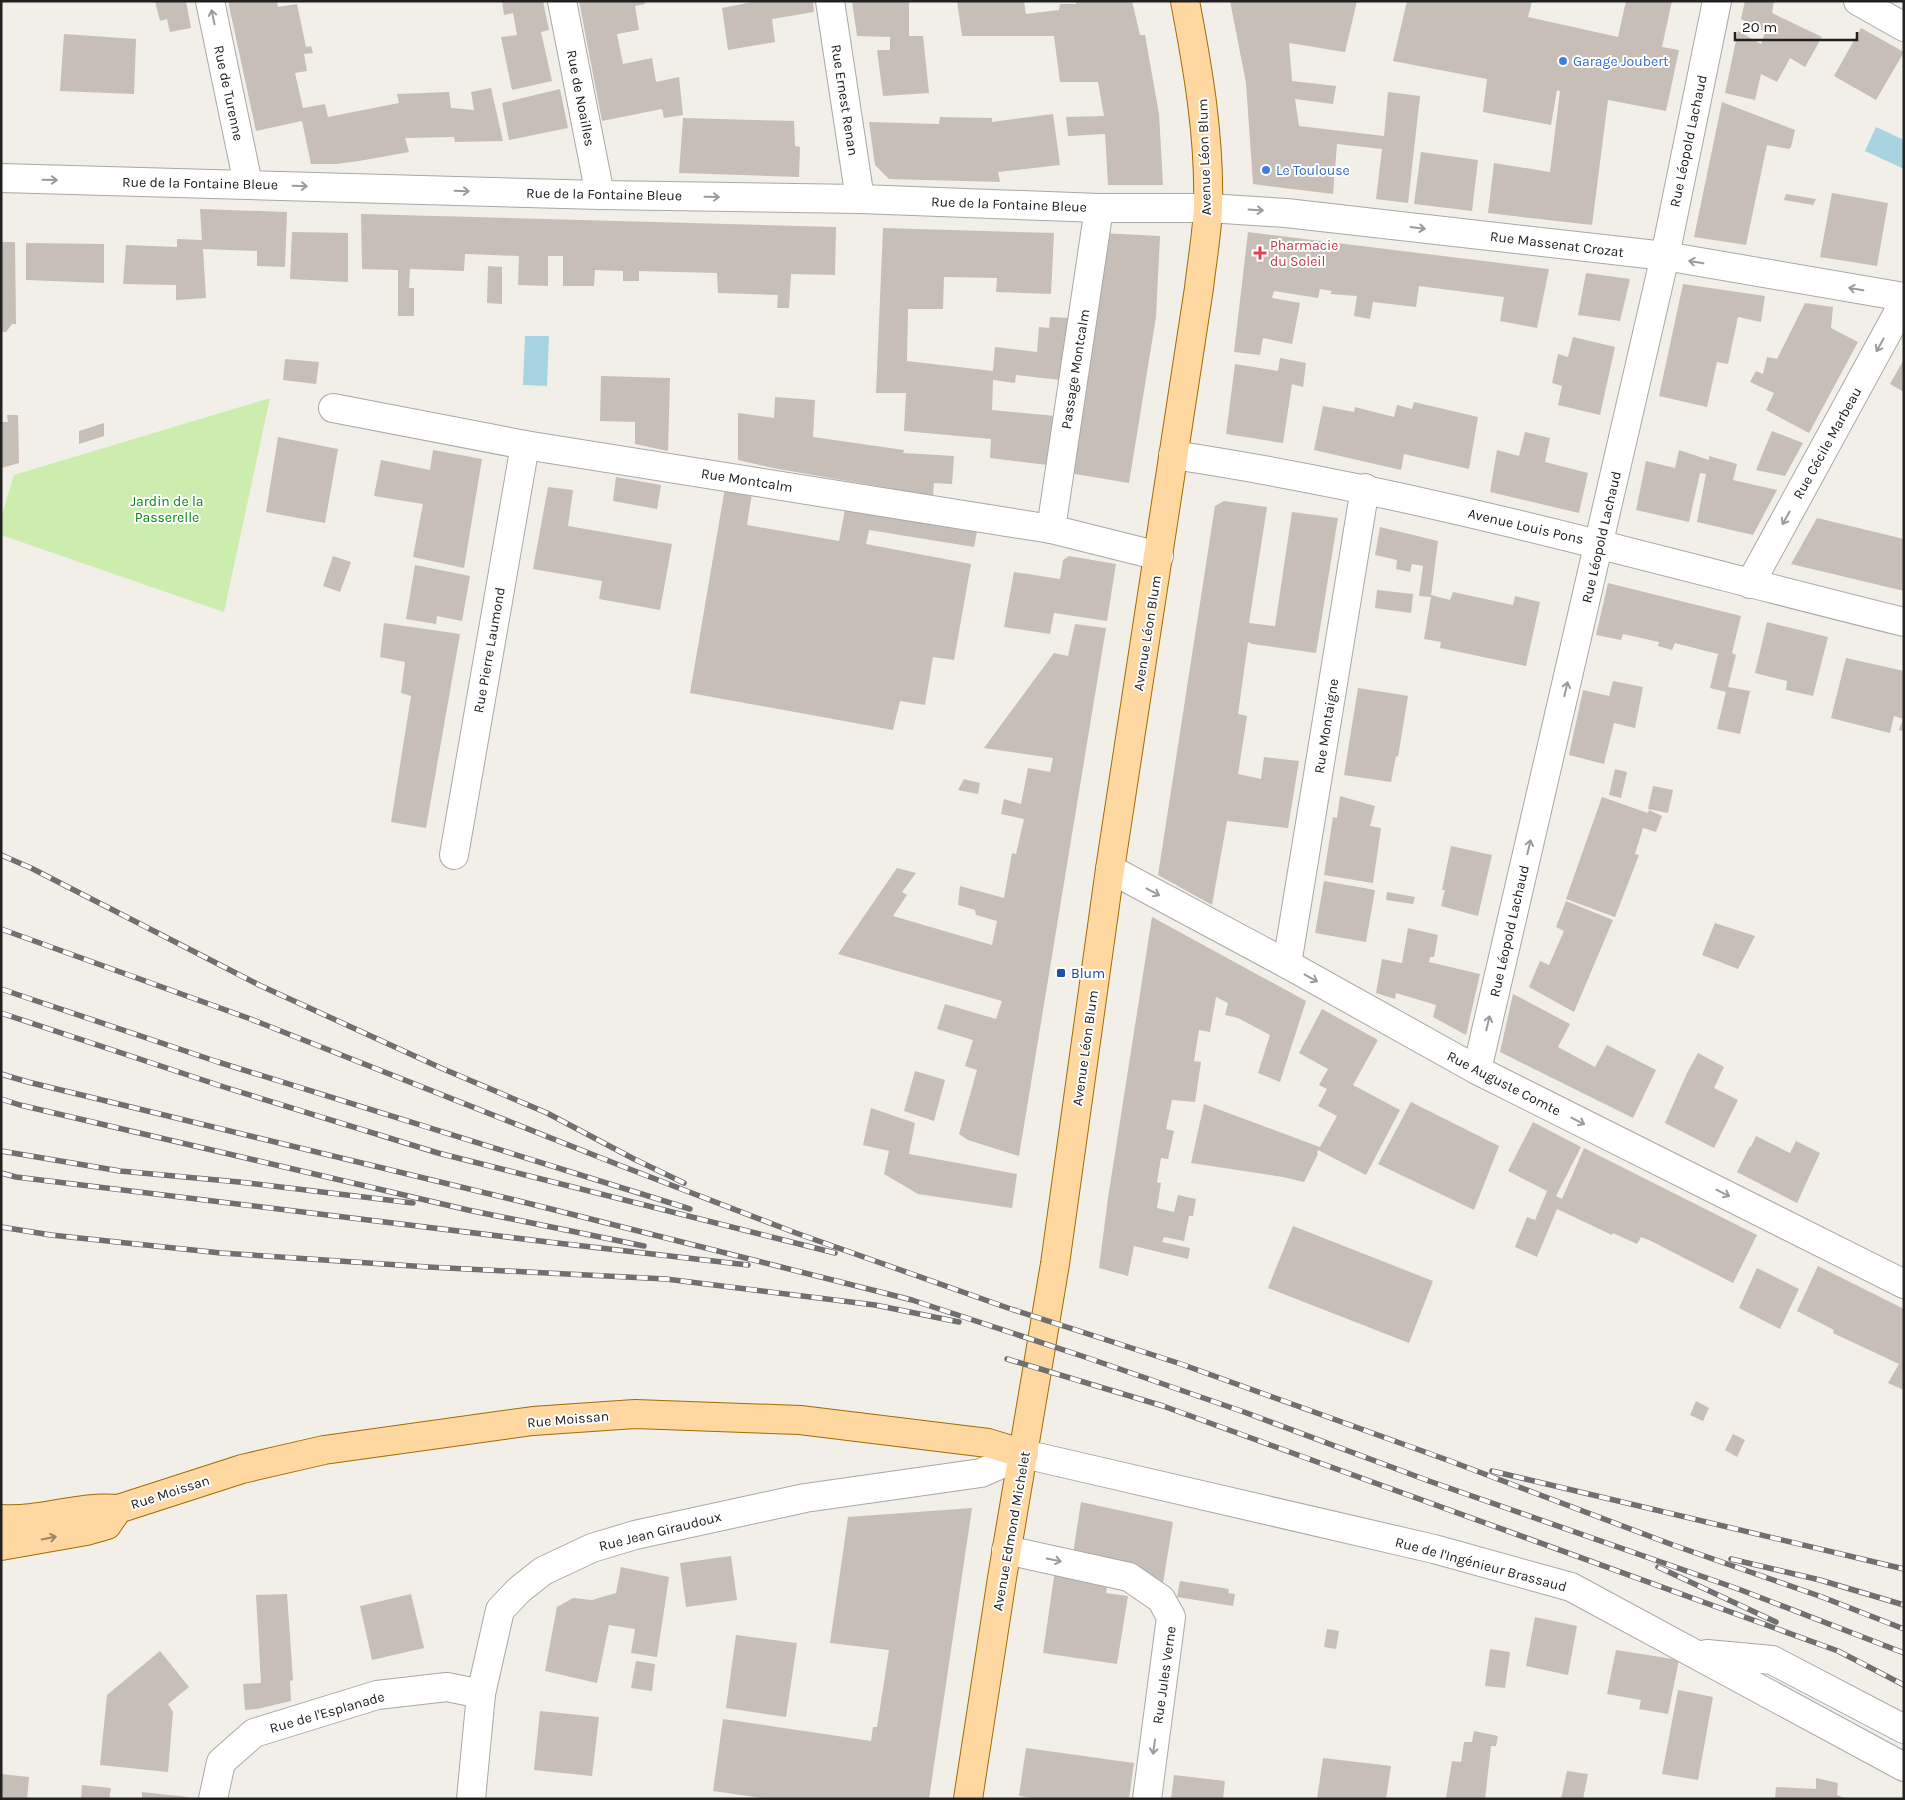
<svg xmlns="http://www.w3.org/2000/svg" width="1905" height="1800" viewBox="0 0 1905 1800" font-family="Karla,sans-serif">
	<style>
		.grass { fill: #ccedad }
		.water { fill: #a8d3e0 }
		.building { fill: #c7beb7 }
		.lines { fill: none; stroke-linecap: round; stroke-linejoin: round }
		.minor-casing { stroke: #a8a8a8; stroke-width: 30 }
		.major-casing { stroke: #9f6c00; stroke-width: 30 }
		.minor { stroke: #fff; stroke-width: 28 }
		.major { stroke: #ffd7a0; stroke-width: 28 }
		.rail-casing { stroke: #6f6f6f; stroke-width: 5.5 }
		.rail { stroke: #fff; stroke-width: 4; stroke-dasharray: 11; stroke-linecap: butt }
		.oneway { stroke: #9b9b9b }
		.oneway2 { stroke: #9b8567 }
		.shop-dot { fill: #3f7fe0; stroke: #fff; stroke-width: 2 }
		.health-dot { fill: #e0444e; stroke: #fff; stroke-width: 2 }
		.transit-dot { fill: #1a4fb4; stroke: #fff; stroke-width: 2 }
		.labels { text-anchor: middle; stroke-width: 4; stroke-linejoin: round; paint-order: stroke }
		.shop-label { font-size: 14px; fill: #366cbe; stroke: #fff; text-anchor: start }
		.street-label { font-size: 14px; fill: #212121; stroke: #fff }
		.health-label { font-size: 14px; fill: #be3a42; stroke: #fff; text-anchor: start }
		.park-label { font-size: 14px; fill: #088714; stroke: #fff }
		.transit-label { font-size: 14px; fill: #164399; stroke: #fff; text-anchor: start }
	</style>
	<rect width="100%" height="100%" fill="#f2efe8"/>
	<path class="grass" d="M270 398 224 612 1 535V518L14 475Z"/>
	<g class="water">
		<path d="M1876 127 1904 140V169L1865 151Z"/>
		<path d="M525 336H549L547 386 523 385Z"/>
	</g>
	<g class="building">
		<path d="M155 1H186L191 28 170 32 167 19 160 21Z"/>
		<path d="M228 1H277L278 7 297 4 306 47 311 46 313 53 304 54 307 71 295 73 303 108 325 104 328 117 399 103 397 94 449 92 451 108 474 110 471 92 491 88 503 141 455 142 454 137 405 138 409 152 359 161 336 164H311L302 121 256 131Z"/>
		<path d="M502 1H543L549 30 541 32 552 81 512 90 501 37 517 35 513 13 504 15Z"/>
		<path d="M579 1H644L645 4 635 6 639 30 617 34 623 64 652 58 656 82 679 77 683 115 664 118 662 109 602 121Z"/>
		<path d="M757 1H813L814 12 772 19 775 42 728 50 722 8Z"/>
		<path d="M852 1H909V36H923L929 93 883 96 877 50H890V37L857 36Z"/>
		<path d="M957 1H1024L1026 14 1059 10 1060 4H1076V1H1132L1140 35H1145L1159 114 1163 185H1108L1105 134 1068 136 1066 117 1104 116 1098 82H1060L1054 36H962Z"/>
		<path d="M1230 1H1357L1345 52 1289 43 1292 81 1336 86 1333 104 1295 99 1299 126 1384 136 1388 92 1420 96 1408 203 1376 199 1382 149 1337 144 1333 194 1253 184 1246 83Z"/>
		<path d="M1407 1H1532L1528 17 1618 37 1626 1H1672L1662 47 1679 50 1666 111 1608 100 1592 225 1488 213 1494 163 1550 172 1560 91 1557 90 1551 125 1483 112 1487 79 1393 61Z"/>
		<path d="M1745 1H1774L1772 13 1822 37 1805 67 1790 58 1777 82 1761 74 1755 100 1725 93 1738 31 1761 44 1765 32 1741 19Z"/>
		<path d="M1861 28 1904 52 1876 100 1834 76Z"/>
		<path d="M64 34 136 39 134 94 60 91Z"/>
		<path d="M560 89 568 128 509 140 502 103Z"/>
		<path d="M1722 102 1795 130 1791 147 1789 149 1767 145 1746 245 1694 237Z"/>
		<path d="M1053 114 1060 165 998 172 1000 182 889 179 875 165 869 122 939 124 940 117 992 118V122Z"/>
		<path d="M683 118 794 121 795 146 800 147 799 177 679 173Z"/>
		<path d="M1421 152 1478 160 1472 211 1414 204Z"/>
		<path d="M1832 193 1888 203 1877 266 1820 257Z"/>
		<path d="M1786 194 1816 199 1813 205 1784 200Z"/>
		<path d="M200 209 287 212 285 267 257 266V251L203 249 206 298 176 300V285L123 284 126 245 177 247V239L202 240Z"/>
		<path d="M361 214 836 227 835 275 791 274 789 308H777L778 295 718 293 717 273 639 271V281H623V271L595 270 594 286H563V256H548V286L518 285 519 256 465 254 464 271 410 269 409 288H414V316H398V270L362 269Z"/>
		<path d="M883 228 1054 233 1051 294 996 292 997 278 944 277 943 309H908L907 361 993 371 995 347 1037 352 1039 327 1049 328 1050 317 1070 318 1060 380 1016 375 1015 383 993 380 992 410 1055 416 1048 465 990 458 991 439 904 431 906 393H876Z"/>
		<path d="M292 232 348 233V282L290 279Z"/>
		<path d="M1248 232 1549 269 1538 323 1537 328 1500 321 1504 297 1419 286 1416 307 1373 302 1370 319 1354 316 1357 296 1330 294 1332 291 1320 289 1318 298 1274 291 1272 298 1300 303 1292 344 1263 338 1260 355 1234 352Z"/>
		<path d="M1102 233 1160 236 1156 317 1129 483 1069 473Z"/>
		<path d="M1 242H15L16 324H12L6 332H1Z"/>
		<path d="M26 243 104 244V283L26 280Z"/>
		<path d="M488 266 502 267V304L487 303Z"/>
		<path d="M1586 273 1630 279 1620 321 1578 315Z"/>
		<path d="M1683 284 1765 296 1761 322 1738 317 1728 364 1717 362 1707 407 1659 396Z"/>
		<path d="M1805 303 1833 307 1831 328 1858 342 1809 433 1766 410 1774 393 1750 382 1756 371 1763 374 1767 357 1777 359Z"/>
		<path d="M1573 337 1615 347 1600 415 1558 405 1562 386 1552 383 1558 354 1568 357Z"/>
		<path d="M1280 358 1306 363 1303 387 1292 384 1283 443 1226 434 1235 364 1278 371Z"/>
		<path d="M285 359 319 362 316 384 283 380Z"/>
		<path d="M1904 359V392L1890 384Z"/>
		<path d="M601 376 670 378 668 451 635 444V422L600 421Z"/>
		<path d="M775 397 815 400 813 437 904 450 903 453 954 456 952 484 934 483 933 496 773 468 738 460V413L774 418Z"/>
		<path d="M1414 402 1478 417 1469 469 1404 454 1401 470 1314 450 1323 406 1354 412 1355 407 1394 417 1397 405 1412 409Z"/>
		<path d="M7 415H18L19 463 1 468V422H8Z"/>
		<path d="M104 423V436L79 444V431Z"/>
		<path d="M1772 431 1803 443 1785 476 1756 470Z"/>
		<path d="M1525 432 1550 438 1545 462 1588 473 1579 513 1490 492 1497 450 1519 456Z"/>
		<path d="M278 437 338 449 325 523 266 512Z"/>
		<path d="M433 450 482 459 464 568 413 557 423 504 374 496 381 460 430 470Z"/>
		<path d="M1679 450 1709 460V456L1737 464 1733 480 1777 490 1753 535 1697 522 1706 474 1700 473 1689 522 1636 510 1646 461 1675 468Z"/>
		<path d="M616 477 661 485 657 509 613 501Z"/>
		<path d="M548 487 573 490 568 526 672 544 660 610 599 599 602 581 533 569Z"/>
		<path d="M725 488 752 493 747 525 839 541 845 509 977 532 974 547 869 530 866 544 971 564 954 660 933 657 925 705 900 701 893 730 690 693Z"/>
		<path d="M1224 501 1267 507 1249 623 1275 626 1292 512 1338 518 1316 653 1252 644 1248 642 1238 714 1247 716 1238 774 1261 779 1264 757 1299 761 1288 828 1227 821 1212 905 1158 875 1215 506Z"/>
		<path d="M1817 518 1904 539V591L1791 564Z"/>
		<path d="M1380 527 1438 541 1431 595 1450 600 1453 592 1513 605 1515 596 1540 602 1526 666 1440 648 1441 642 1424 639 1431 597 1419 596 1423 566 1412 564 1410 572 1396 569 1397 560 1375 555Z"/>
		<path d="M333 556 351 562 340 592 323 586Z"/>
		<path d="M1069 556 1116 564 1107 621 1054 613 1050 634 1004 627 1014 572 1060 579 1063 560Z"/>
		<path d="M415 565 470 576 462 621 437 616 436 624 406 619Z"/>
		<path d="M1608 583 1741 616 1732 653 1736 655 1728 687 1750 691 1740 734 1717 729 1726 692 1710 688 1718 654 1675 643 1672 650 1658 646 1659 642 1623 634 1621 640 1596 635Z"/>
		<path d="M1377 590 1413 594 1411 613 1375 608Z"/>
		<path d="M1767 622 1828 637 1813 696 1786 690 1787 681 1755 673Z"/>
		<path d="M384 623 460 634 426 828 391 822 411 696 401 693 405 662 380 657Z"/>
		<path d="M1075 624 1106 628 1019 1156 968 1140 959 1134 977 1070 965 1066 973 1040 937 1029 945 1004 996 1019 1002 1001 838 954 897 868 916 873 902 892 907 895 893 916 992 945 997 921 976 915 975 910 958 905 960 886 1004 898 1012 853 1016 854 1024 819 1001 814 1004 799 1021 804 1028 768 1050 772 1053 758 984 748 1054 653 1068 656Z"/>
		<path d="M1846 658 1904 671V731L1899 730 1903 719 1894 716 1890 733 1831 718Z"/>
		<path d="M1613 681 1643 687 1635 728 1614 723 1604 764 1569 755 1583 690 1609 696Z"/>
		<path d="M1358 688 1408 696 1398 757 1396 756 1391 782 1344 775Z"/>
		<path d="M1615 769 1627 772 1621 798 1609 795Z"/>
		<path d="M964 779 980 783 978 794 958 790Z"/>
		<path d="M1653 786 1673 790 1668 813 1648 809Z"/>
		<path d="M1340 796 1375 806 1370 826 1381 828 1373 883 1324 875 1333 817 1337 818Z"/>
		<path d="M1602 797 1648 813 1649 810 1662 816 1656 832 1643 828 1635 854 1639 855 1615 917 1566 899Z"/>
		<path d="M1451 846 1492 855 1478 916 1441 906 1445 890H1442Z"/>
		<path d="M1324 881 1375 890 1366 942 1315 933Z"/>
		<path d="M1387 892 1415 897 1413 904 1386 900Z"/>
		<path d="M1566 901 1613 920 1574 1012 1529 987 1540 961 1549 965 1564 931 1556 927Z"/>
		<path d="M1152 917 1306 1001 1280 1082 1258 1073 1270 1035 1238 1018 1225 1015 1228 1003 1216 997 1210 1032 1199 1030 1194 1061 1201 1062 1195 1102 1172 1100 1166 1129 1174 1131 1168 1159 1161 1158 1157 1182 1161 1183 1157 1208 1174 1212 1178 1195 1196 1199 1193 1216H1189L1184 1241 1164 1237 1162 1242 1190 1248 1188 1259 1134 1246 1128 1276 1099 1268 1108 1198Z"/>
		<path d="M1715 923 1755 936 1738 969 1702 955Z"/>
		<path d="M1408 928 1438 935 1434 957H1430L1429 962 1480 974 1466 1035 1433 1017 1436 1005 1396 993 1395 999 1376 993 1382 959 1402 963Z"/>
		<path d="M1513 994 1570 1024 1558 1047 1595 1067 1607 1045 1656 1070 1633 1118 1500 1052Z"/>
		<path d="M1322 1009 1378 1040 1353 1085 1400 1110 1366 1175 1318 1150 1317 1153 1318 1154 1304 1182 1283 1177 1191 1163 1204 1104 1320 1147 1337 1116 1318 1106 1327 1089 1319 1085 1328 1069 1299 1053Z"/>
		<path d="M1698 1053 1724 1067 1714 1088 1738 1100 1714 1148 1665 1123 1687 1073Z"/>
		<path d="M915 1071 945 1080 934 1121 904 1111Z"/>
		<path d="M1411 1102 1499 1146 1474 1210 1378 1164Z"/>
		<path d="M871 1108 915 1123 909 1154 1017 1174 1012 1208 918 1194 884 1174 889 1151 863 1145Z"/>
		<path d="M1533 1122 1581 1147 1556 1196 1562 1199 1584 1148 1757 1235 1733 1283 1649 1240 1641 1237 1637 1244 1613 1233 1612 1235 1557 1209 1537 1257 1515 1247 1527 1217 1535 1220 1547 1191 1508 1171Z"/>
		<path d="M1756 1136 1790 1153 1796 1141 1820 1153 1797 1203 1737 1172 1750 1146 1751 1147Z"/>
		<path d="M1293 1226 1433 1281 1409 1343 1268 1288Z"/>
		<path d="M1818 1266 1904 1309V1390L1888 1383 1899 1364 1833 1333 1834 1330 1797 1311Z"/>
		<path d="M1757 1268 1799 1289 1780 1329 1739 1308Z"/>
		<path d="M1696 1401 1709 1408 1703 1421 1690 1415Z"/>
		<path d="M1733 1434 1745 1440 1737 1457 1725 1450Z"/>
		<path d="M1081 1502 1173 1522 1163 1583 1073 1554Z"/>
		<path d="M972 1508 929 1799H769L713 1791 723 1719 871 1741 873 1727H877L889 1650 830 1643 848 1517Z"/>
		<path d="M731 1556 737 1600 686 1607 680 1563Z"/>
		<path d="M621 1567 669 1577 657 1657 631 1653 635 1629 609 1625 597 1683 545 1671 557 1607 573 1598 592 1600 616 1593Z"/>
		<path d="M1055 1570 1108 1578 1106 1593 1128 1596 1117 1664 1043 1653Z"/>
		<path d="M1180 1581 1229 1589 1228 1593 1235 1594 1233 1606 1177 1597Z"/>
		<path d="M287 1594 293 1680 290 1681 291 1701 257 1709 245 1710 243 1684 261 1683 256 1595Z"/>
		<path d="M411 1594 424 1648 372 1660 360 1606Z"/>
		<path d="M1535 1617 1577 1626 1568 1675 1526 1666Z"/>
		<path d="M1327 1629 1339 1631 1336 1649 1324 1647Z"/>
		<path d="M736 1635 797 1643 786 1717 726 1708Z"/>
		<path d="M1490 1649 1510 1652 1505 1688 1485 1686Z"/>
		<path d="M1616 1650 1679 1660 1668 1714 1639 1709 1641 1700 1607 1694Z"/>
		<path d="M160 1651 189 1687 168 1704 173 1712 168 1772 100 1765 107 1695Z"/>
		<path d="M636 1661 655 1664 652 1691 631 1688Z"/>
		<path d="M1678 1690 1713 1697 1698 1780 1662 1774Z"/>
		<path d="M540 1711 599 1717 592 1776 534 1770Z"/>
		<path d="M1474 1731 1498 1736 1496 1746H1491L1485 1799 1446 1798 1452 1761 1461 1762 1464 1742H1472Z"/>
		<path d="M1026 1748 1134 1763 1129 1799H1039L1019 1796Z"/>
		<path d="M1323 1758 1391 1766 1386 1799H1317Z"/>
		<path d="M1567 1771 1588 1774 1583 1799H1561Z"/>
		<path d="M1 1774 29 1777 27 1799H1Z"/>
		<path d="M1174 1775 1225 1781 1223 1799H1171Z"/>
		<path d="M1816 1778 1838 1783 1837 1795 1847 1799H1775L1776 1787 1816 1789Z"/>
		<path d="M82 1785 111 1788 109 1799H81Z"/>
		<path d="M142 1792 188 1797 187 1799H142Z"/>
	</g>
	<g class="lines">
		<g class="minor-casing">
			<g id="minor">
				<path d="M210 1 248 184"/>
				<path d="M562 1 600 195"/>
				<path d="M830 1 860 199"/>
				<path d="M1858 1 1904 27"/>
				<path d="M1 178 600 195 860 199 1099 208H1208L1286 213 1665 256 1904 297"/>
				<path d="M333 408 525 445 1051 529 1159 556"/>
				<path d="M1173 455C1421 492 1661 562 1904 622"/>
				<path d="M1051 529 1099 208"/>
				<path d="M1750 584 1904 302"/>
				<path d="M454 855 525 445"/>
				<path d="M1110 869 1287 964 1477 1070 1904 1284"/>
				<path d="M1287 964 1365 488"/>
				<path d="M1477 1070 1665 256 1717 1"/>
				<path d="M1006 1550 1129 1577 1161 1599 1171 1617 1147 1799"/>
				<path d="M1707 1654 1772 1660 1904 1729"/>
				<path d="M213 1799 221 1762 254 1733 377 1695 447 1687 481 1694"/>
				<path d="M471 1799 481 1694 500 1610 519 1590 543 1571 592 1548 635 1535 805 1498 981 1473 1024 1454 1434 1549 1571 1587 1904 1767"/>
			</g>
		</g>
		<g class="major-casing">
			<g id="major">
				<path d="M1 1519C41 1522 79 1505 118 1509L242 1469 324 1450 533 1421 635 1414 800 1420 988 1443 1024 1454"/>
				<path d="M1 1546 86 1531 107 1525 118 1509"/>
				<path d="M968 1799 1002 1578 1055 1264 1110 869 1199 288C1202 261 1207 234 1208 208 1210 138 1198 69 1185 1"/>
			</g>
		</g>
		<use href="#minor" class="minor"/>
		<use href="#major" class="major"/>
		<g class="rail-casing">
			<g id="rail">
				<path d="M1 855 31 868 259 985 441 1068 547 1113 634 1159 684 1183"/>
				<path d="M1 929 248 1018 619 1165 796 1233 1008 1308 1181 1364 1450 1461 1673 1545 1822 1597 1904 1629"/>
				<path d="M1 989 218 1062 690 1209"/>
				<path d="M1 1013 224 1087 438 1153 835 1253"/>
				<path d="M1 1074 28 1082 531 1204 912 1300 1085 1357 1244 1412 1429 1481 1741 1590 1904 1653"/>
				<path d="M1 1099 20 1105 468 1210 644 1246"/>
				<path d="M1 1151 120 1171 239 1182 413 1203"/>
				<path d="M1 1173 16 1177 548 1242 748 1265"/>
				<path d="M1 1227 51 1235 221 1253 428 1267 666 1279 875 1305 959 1322"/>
				<path d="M1007 1359 1163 1406 1838 1651 1904 1685"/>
				<path d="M1492 1471 1904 1569"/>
				<path d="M1731 1559 1820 1580 1904 1605"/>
				<path d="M1658 1567 1776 1622"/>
			</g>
		</g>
		<use href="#rail" class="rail"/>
	</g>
	<defs><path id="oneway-shaft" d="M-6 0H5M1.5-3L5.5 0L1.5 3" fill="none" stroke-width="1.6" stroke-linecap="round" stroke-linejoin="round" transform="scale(1.25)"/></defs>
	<g class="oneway">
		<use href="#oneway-shaft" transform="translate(213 17) rotate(-102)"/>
		<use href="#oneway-shaft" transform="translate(50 180) rotate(1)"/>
		<use href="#oneway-shaft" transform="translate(300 186) rotate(2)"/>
		<use href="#oneway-shaft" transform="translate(462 191) rotate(2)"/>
		<use href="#oneway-shaft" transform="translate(712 197) rotate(1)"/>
		<use href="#oneway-shaft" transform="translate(1256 210) rotate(4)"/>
		<use href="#oneway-shaft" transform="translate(1418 228) rotate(7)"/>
		<use href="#oneway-shaft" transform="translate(1696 262) rotate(-170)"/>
		<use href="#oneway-shaft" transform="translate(1856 289) rotate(-170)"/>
		<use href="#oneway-shaft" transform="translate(1880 345) rotate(119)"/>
		<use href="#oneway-shaft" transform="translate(1786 518) rotate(119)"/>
		<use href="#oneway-shaft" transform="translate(1566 689) rotate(-77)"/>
		<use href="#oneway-shaft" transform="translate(1529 847) rotate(-77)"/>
		<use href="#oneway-shaft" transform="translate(1153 892) rotate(28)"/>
		<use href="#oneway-shaft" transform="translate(1311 978) rotate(29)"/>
		<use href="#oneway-shaft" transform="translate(1488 1023) rotate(-77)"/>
		<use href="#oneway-shaft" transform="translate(1578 1121) rotate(27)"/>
		<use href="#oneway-shaft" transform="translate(1723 1193) rotate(27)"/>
		<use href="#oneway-shaft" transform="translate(1054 1560) rotate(12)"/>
		<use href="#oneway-shaft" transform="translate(1154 1747) rotate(98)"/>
	</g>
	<use class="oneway2" href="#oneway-shaft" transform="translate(49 1538) rotate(-11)"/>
	<g class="shop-dot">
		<circle cx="1563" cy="61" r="5"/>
		<circle cx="1266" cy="170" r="5"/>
	</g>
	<path class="health-dot" d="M1257.5 245.5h5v5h5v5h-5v5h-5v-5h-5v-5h5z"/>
	<rect class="transit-dot" x="1056" y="968" width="10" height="10" rx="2.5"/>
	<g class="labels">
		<g class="shop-label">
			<text x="1573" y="66">Garage Joubert</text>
			<text x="1276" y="175">Le Toulouse</text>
		</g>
		<g class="street-label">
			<text transform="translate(229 93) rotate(78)" y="5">Rue de Turenne</text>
			<text transform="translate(581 98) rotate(79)" y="5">Rue de Noailles</text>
			<text transform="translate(845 100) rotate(81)" y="5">Rue Ernest Renan</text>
			<text transform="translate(1688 141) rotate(-78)" y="5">Rue Léopold Lachaud</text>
			<text transform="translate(1204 157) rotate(-92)" y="5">Avenue Léon Blum</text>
			<text transform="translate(200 183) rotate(1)" y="5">Rue de la Fontaine Bleue</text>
			<text transform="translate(604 194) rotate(1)" y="5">Rue de la Fontaine Bleue</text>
			<text transform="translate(1009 204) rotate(2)" y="5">Rue de la Fontaine Bleue</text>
			<text transform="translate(1557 244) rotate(7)" y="5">Rue Massenat Crozat</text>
			<text transform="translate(1075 369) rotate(-81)" y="5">Passage Montcalm</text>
			<text transform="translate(1827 443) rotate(-61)" y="5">Rue Cécile Marbeau</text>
			<text transform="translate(747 480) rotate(9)" y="5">Rue Montcalm</text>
			<text transform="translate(1526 526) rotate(13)" y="5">Avenue Louis Pons</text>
			<text transform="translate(1601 537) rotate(-77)" y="5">Rue Léopold Lachaud</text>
			<text transform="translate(1147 633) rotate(-81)" y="5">Avenue Léon Blum</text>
			<text transform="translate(489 650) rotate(-80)" y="5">Rue Pierre Laumond</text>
			<text transform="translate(1326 726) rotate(-81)" y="5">Rue Montaigne</text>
			<text transform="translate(1509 931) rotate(-77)" y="5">Rue Léopold Lachaud</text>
			<text transform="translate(1085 1048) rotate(-82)" y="5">Avenue Léon Blum</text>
			<text transform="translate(1504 1083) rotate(27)" y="5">Rue Auguste Comte</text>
			<text transform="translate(568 1419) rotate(-5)" y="5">Rue Moissan</text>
			<text transform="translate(170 1492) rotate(-18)" y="5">Rue Moissan</text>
			<text transform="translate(660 1531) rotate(-14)" y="5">Rue Jean Giraudoux</text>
			<text transform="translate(1011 1531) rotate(-80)" y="5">Avenue Edmond Michelet</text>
			<text transform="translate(1481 1564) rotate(15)" y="5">Rue de l'Ingénieur Brassaud</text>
			<text transform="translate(1164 1675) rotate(-82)" y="5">Rue Jules Verne</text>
			<text transform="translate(327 1712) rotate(-16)" y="5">Rue de l'Esplanade</text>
		</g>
		<g class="health-label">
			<text x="1270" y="250">Pharmacie<tspan x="1270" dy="16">du Soleil</tspan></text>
		</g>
		<g class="park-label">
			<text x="167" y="506">Jardin de la<tspan x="167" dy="16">Passerelle</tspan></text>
		</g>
		<g class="transit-label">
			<text x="1071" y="978">Blum</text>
		</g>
	</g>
	<rect width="1905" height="1800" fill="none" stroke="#212121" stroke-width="5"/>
	<path d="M1735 32v8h122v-8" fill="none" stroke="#212121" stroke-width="2.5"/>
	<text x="1742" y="32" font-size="15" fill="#212121" stroke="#ffffff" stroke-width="4" paint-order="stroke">20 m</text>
</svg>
